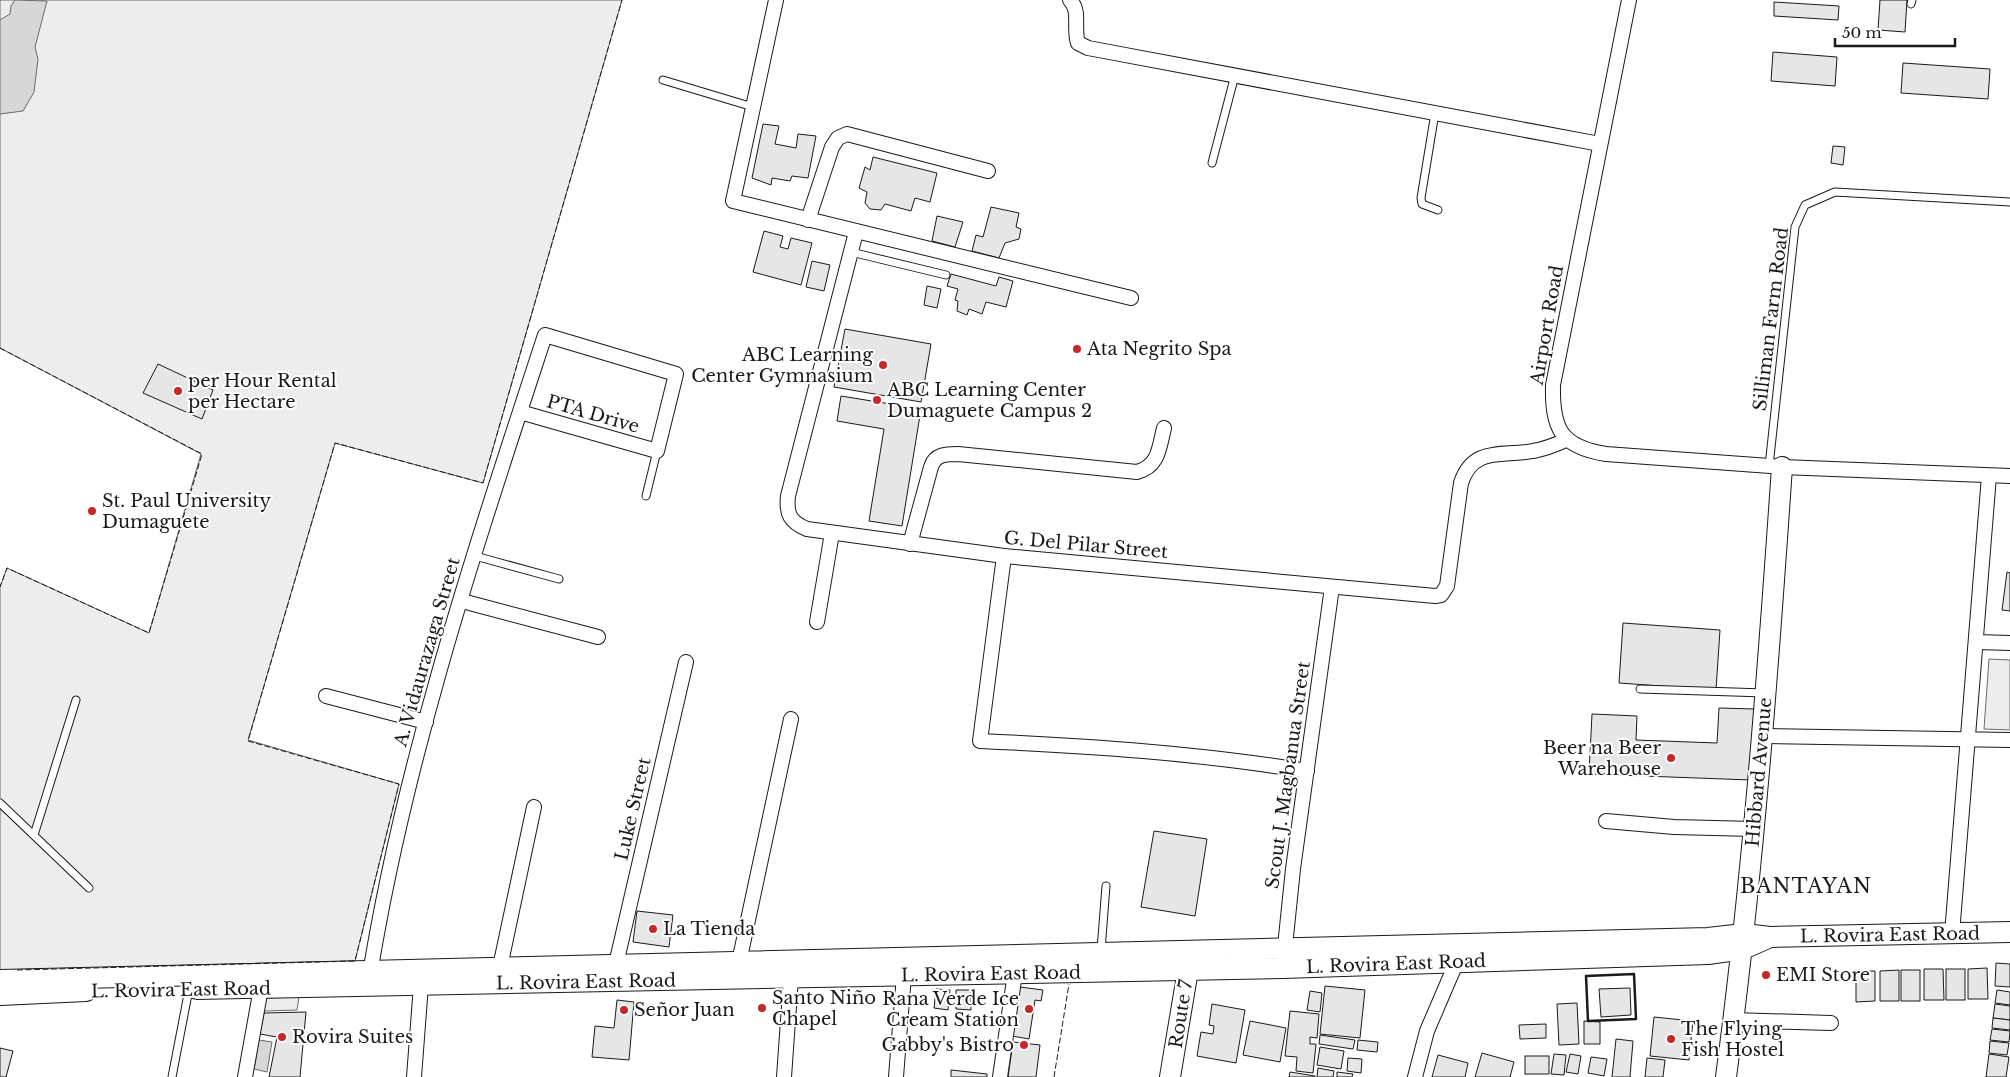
<svg xmlns="http://www.w3.org/2000/svg" width="2010" height="1077" viewBox="0 0 2010 1077" font-family="'Libre Baskerville',serif">
	<style>
		.built { fill: #ededed; stroke: #6a6a6a }
		.water { fill: #d7d7d7; stroke: #6a6a6a }
		.building { fill: #e6e6e6; stroke: #1a1a1a }
		.lines { fill: none; stroke-linecap: round; stroke-linejoin: round }
		.lane-casing { stroke: #1a1a1a; stroke-width: 9 }
		.street-casing { stroke: #1a1a1a; stroke-width: 16 }
		.secondary-casing { stroke: #1a1a1a; stroke-width: 22 }
		.lane { stroke: #fff; stroke-width: 7 }
		.street { stroke: #fff; stroke-width: 14 }
		.secondary { stroke: #fff; stroke-width: 20 }
		.fence { stroke: #1a1a1a; stroke-width: 1; stroke-dasharray: 6 2.5; stroke-linecap: butt }
		.wall { stroke: #1a1a1a; stroke-width: 2.5 }
		.poi-dot { fill: #c62828; stroke: #fff; stroke-width: 2 }
		.labels { text-anchor: middle; stroke-width: 4; stroke-linejoin: round; paint-order: stroke }
		.street-label { font-size: 18px; fill: #1a1a1a; stroke: #fff }
		.poi-label { font-size: 18px; fill: #1a1a1a; stroke: #fff; text-anchor: start }
		.quarter-label { font-size: 20px; letter-spacing: 1px; fill: #1a1a1a; stroke: #fff }
	</style>
	<rect width="100%" height="100%" fill="#fff"/>
	<g class="built">
		<path d="M0 0H622L483 483 335 443 248 740 399 784 355 961 0 970V587L7 568 149 633 201 454 0 348Z"/>
		<path d="M1989 659 2010 660V730L1984 729Z"/>
		<path d="M299 997 297 1010 264 1011 266 998Z"/>
	</g>
	<g class="water">
		<path d="M15 0 47 1 35 47 38 59 34 92 23 111 0 114V20L10 14 11 6Z"/>
		<path d="M259 1040 272 1042 267 1072 254 1069Z"/>
	</g>
	<g class="building">
		<path d="M1880 0H1907L1905 32 1878 30Z"/>
		<path d="M1774 2 1839 6 1838 20 1774 16Z"/>
		<path d="M1773 52 1837 57 1835 86 1771 81Z"/>
		<path d="M1903 63 1990 69 1988 99 1901 93Z"/>
		<path d="M763 124 779 126 775 144 796 148 798 134 816 136 808 178 792 176 790 181 772 178 771 185 752 178Z"/>
		<path d="M1833 146 1845 147 1843 165 1831 163Z"/>
		<path d="M873 157 937 173 930 202 915 198 911 211 885 204 881 210 870 209 865 203 867 192 859 188 865 167 870 170Z"/>
		<path d="M991 207 1019 213 1016 227 1021 229 1019 239 1005 243 999 258 972 251 976 235 983 237Z"/>
		<path d="M937 216 963 222 955 247 932 241Z"/>
		<path d="M764 231 783 236 780 247 788 249 791 238 812 243 801 285 753 272Z"/>
		<path d="M812 261 830 265 824 291 806 287Z"/>
		<path d="M951 274 996 286 999 277 1013 281 1006 307 986 302 982 314 969 309 967 315 957 311 958 301 955 300 958 289 947 286Z"/>
		<path d="M927 286 941 289 937 308 924 305Z"/>
		<path d="M845 329 931 344 921 402 834 387Z"/>
		<path d="M158 364 213 390 202 419 143 393Z"/>
		<path d="M841 396 921 409 902 526 869 521 884 429 837 421Z"/>
		<path d="M2007 572 2010 573V611L2002 610Z"/>
		<path d="M1623 623 1720 630 1716 690 1619 683Z"/>
		<path d="M1719 708 1754 709 1751 780 1589 774 1592 714 1637 716 1636 740 1717 743Z"/>
		<path d="M1154 831 1207 839 1195 916 1141 907Z"/>
		<path d="M637 911 673 915 669 947 633 942Z"/>
		<path d="M1996 963 2010 964V987L1995 986Z"/>
		<path d="M1987 968 1988 999H1968V969Z"/>
		<path d="M1924 969H1943L1944 1000H1924Z"/>
		<rect x="1946" y="969" width="19" height="31"/>
		<path d="M1899 970V1001H1880V971Z"/>
		<rect x="1901" y="970" width="19" height="31"/>
		<path d="M1856 971H1875V1001L1856 1002Z"/>
		<path d="M1325 986 1365 990 1360 1038 1320 1034Z"/>
		<path d="M1020 987 1043 990 1041 1001 1035 1000 1029 1039 1012 1036Z"/>
		<path d="M1630 988 1631 1015 1601 1017 1599 989Z"/>
		<path d="M936 989 950 990 948 1010 934 1008Z"/>
		<path d="M956 990H971V1010L956 1009Z"/>
		<path d="M1997 990 2010 992V1005L1995 1003Z"/>
		<path d="M1310 991 1322 993 1320 1012 1307 1010Z"/>
		<path d="M617 1000 634 1002 629 1060 592 1057 595 1026 614 1028Z"/>
		<path d="M1577 1003 1579 1044 1559 1045 1557 1004Z"/>
		<path d="M1212 1004 1245 1010 1236 1063 1197 1056 1201 1032 1213 1034 1214 1026 1209 1025Z"/>
		<path d="M1995 1004 2010 1006V1020L1993 1018Z"/>
		<path d="M1290 1011 1319 1014 1317 1038 1310 1037V1044H1316L1313 1073 1296 1071 1297 1057 1285 1056Z"/>
		<path d="M306 1012 300 1077H269L277 1037 260 1034 264 1013Z"/>
		<path d="M1654 1017 1693 1021 1689 1060 1650 1056Z"/>
		<path d="M1993 1018 2010 1020V1030L1992 1028Z"/>
		<path d="M1250 1021 1286 1028 1280 1062 1243 1055Z"/>
		<path d="M1584 1021 1600 1022V1044H1584Z"/>
		<path d="M1546 1024V1038L1520 1039 1519 1025Z"/>
		<path d="M1992 1029 2010 1031 2009 1042 1990 1040Z"/>
		<path d="M1320 1035 1355 1040 1353 1049 1319 1044Z"/>
		<path d="M1616 1039 1633 1041 1630 1077H1612Z"/>
		<path d="M1358 1040 1378 1042 1377 1052 1357 1050Z"/>
		<path d="M1990 1041 2009 1043 2007 1055 1989 1053Z"/>
		<path d="M1013 1042 1040 1045 1036 1077H1008Z"/>
		<path d="M1320 1047 1344 1051 1341 1069 1317 1065Z"/>
		<path d="M0 1048 13 1051 6 1077H0Z"/>
		<path d="M1482 1053 1514 1062 1510 1077H1475Z"/>
		<path d="M1554 1054 1566 1055 1564 1075 1551 1074Z"/>
		<path d="M1570 1054 1581 1056 1578 1074 1566 1072Z"/>
		<path d="M1989 1054 2009 1057 2006 1077H1986Z"/>
		<path d="M1438 1055 1468 1063 1465 1077H1432Z"/>
		<rect x="1525" y="1056" width="24" height="18"/>
		<path d="M1591 1057 1607 1059 1604 1076 1588 1073Z"/>
		<path d="M1348 1058 1362 1059 1361 1073 1347 1071Z"/>
		<path d="M1647 1058 1665 1060 1663 1077H1645Z"/>
		<path d="M1318 1068 1334 1071 1333 1077H1317Z"/>
		<path d="M951 1070 987 1074V1077H951Z"/>
		<path d="M1290 1072 1315 1076V1077H1289Z"/>
		<path d="M1337 1072 1353 1074 1352 1077H1337Z"/>
	</g>
	<g class="lines">
		<g class="lane-casing">
			<g id="lane">
				<path d="M1911 4 1912 0"/>
				<path d="M663 80 753 107"/>
				<path d="M1435 113 1421 198 1422 204 1438 210"/>
				<path d="M1212 163 1235 75"/>
				<path d="M851 252 946 275"/>
				<path d="M1769 466 1795 227 1805 205 1835 192 2010 202"/>
				<path d="M646 496 657 451"/>
				<path d="M475 556 559 579"/>
				<path d="M1640 689 1765 693"/>
				<path d="M0 803 89 888"/>
				<path d="M34 835 76 700"/>
				<path d="M1101 950 1106 886"/>
				<path d="M172 1077 189 989"/>
			</g>
		</g>
		<g class="street-casing">
			<g id="street">
				<path d="M776 0 733 201 1131 298"/>
				<path d="M1070 0C1081 11 1073 29 1078 43L1088 48 1600 144"/>
				<path d="M1629 0 1553 385C1552 429 1561 447 1606 454L1782 467 2010 476"/>
				<path d="M808 220 832 147 838 138 847 134 988 171"/>
				<path d="M856 232 788 496C786 514 790 522 807 529L1004 556 1435 596 1441 595 1447 586 1461 483C1473 446 1502 457 1533 451 1545 449 1555 445 1566 440"/>
				<path d="M910 544 931 467C935 454 946 454 958 454L1137 472C1159 466 1159 448 1164 428"/>
				<path d="M1004 556 980 741C1089 746 1198 753 1307 771"/>
				<path d="M462 601 598 637"/>
				<path d="M817 622 832 533"/>
				<path d="M1977 642 2010 643"/>
				<path d="M326 696 426 722"/>
				<path d="M1763 736 2010 740"/>
				<path d="M1606 821 1674 827 1754 829"/>
				<path d="M1952 934 1989 476"/>
				<path d="M1284 956 1293 869 1332 587"/>
				<path d="M739 962 791 719"/>
				<path d="M616 964 686 662"/>
				<path d="M500 967 534 807"/>
				<path d="M369 980C404 760 476 546 545 335L676 374 657 451 520 412"/>
				<path d="M1733 1020 1831 1023"/>
				<path d="M245 1077 261 988"/>
				<path d="M414 1077 421 985"/>
				<path d="M784 1077 791 978"/>
				<path d="M896 1077 904 975"/>
				<path d="M1000 1077 1015 973"/>
				<path d="M1415 1077 1427 1031 1457 961"/>
			</g>
		</g>
		<g class="secondary-casing">
			<g id="secondary">
				<path d="M0 980 1708 938 1744 934 1770 937 2010 932"/>
				<path d="M197 989 1283 968 1708 954 1743 949 1768 938"/>
				<path d="M0 995 86 991"/>
				<path d="M1170 1077 1190 958"/>
				<path d="M1726 1077C1753 874 1768 671 1782 467"/>
			</g>
		</g>
		<use href="#lane" class="lane"/>
		<use href="#street" class="street"/>
		<use href="#secondary" class="secondary"/>
		<g class="fence">
			<path d="M0 348 202 454 149 633 7 568 0 587"/>
			<path d="M17 970 355 961 399 784 248 741 335 443 483 483 622 0"/>
			<path d="M1054 1077 1069 984"/>
		</g>
		<path class="wall" d="M1634 974 1636 1019 1588 1021 1586 976Z"/>
	</g>
	<g class="poi-dot">
		<circle cx="1077" cy="349" r="5"/>
		<circle cx="883" cy="365" r="5"/>
		<circle cx="178" cy="391" r="5"/>
		<circle cx="877" cy="400" r="5"/>
		<circle cx="92" cy="511" r="5"/>
		<circle cx="1671" cy="758" r="5"/>
		<circle cx="653" cy="929" r="5"/>
		<circle cx="1766" cy="975" r="5"/>
		<circle cx="762" cy="1008" r="5"/>
		<circle cx="1029" cy="1009" r="5"/>
		<circle cx="624" cy="1010" r="5"/>
		<circle cx="282" cy="1037" r="5"/>
		<circle cx="1671" cy="1039" r="5"/>
		<circle cx="1024" cy="1045" r="5"/>
	</g>
	<g class="labels">
		<g class="street-label">
			<text transform="translate(1771 319) rotate(-83)" y="6">Silliman Farm Road</text>
			<text transform="translate(1547 325) rotate(-80)" y="6">Airport Road</text>
			<text transform="translate(593 414) rotate(16)" y="6">PTA Drive</text>
			<text transform="translate(1086 545) rotate(5)" y="6">G. Del Pilar Street</text>
			<text transform="translate(427 652) rotate(-74)" y="6">A. Vidaurazaga Street</text>
			<text transform="translate(1759 772) rotate(-85)" y="6">Hibbard Avenue</text>
			<text transform="translate(1288 775) rotate(-82)" y="6">Scout J. Magbanua Street</text>
			<text transform="translate(633 809) rotate(-77)" y="6">Luke Street</text>
			<text transform="translate(1890 935) rotate(-1)" y="6">L. Rovira East Road</text>
			<text transform="translate(1396 964) rotate(-2)" y="6">L. Rovira East Road</text>
			<text transform="translate(991 974) rotate(-1)" y="6">L. Rovira East Road</text>
			<text transform="translate(586 982) rotate(-1)" y="6">L. Rovira East Road</text>
			<text transform="translate(181 990) rotate(-1)" y="6">L. Rovira East Road</text>
			<text transform="translate(1181 1014) rotate(-81)" y="6">Route 7</text>
		</g>
		<g class="poi-label">
			<text x="1087" y="355">Ata Negrito Spa</text>
			<text x="873" y="361" text-anchor="end">ABC Learning<tspan x="873" dy="21">Center Gymnasium</tspan></text>
			<text x="188" y="387">per Hour Rental<tspan x="188" dy="21">per Hectare</tspan></text>
			<text x="887" y="396">ABC Learning Center<tspan x="887" dy="21">Dumaguete Campus 2</tspan></text>
			<text x="102" y="507">St. Paul University<tspan x="102" dy="21">Dumaguete</tspan></text>
			<text x="1661" y="754" text-anchor="end">Beer na Beer<tspan x="1661" dy="21">Warehouse</tspan></text>
			<text x="663" y="935">La Tienda</text>
			<text x="1776" y="981">EMI Store</text>
			<text x="772" y="1004">Santo Niño<tspan x="772" dy="21">Chapel</tspan></text>
			<text x="1019" y="1005" text-anchor="end">Rana Verde Ice<tspan x="1019" dy="21">Cream Station</tspan></text>
			<text x="634" y="1016">Señor Juan</text>
			<text x="1681" y="1035">The Flying<tspan x="1681" dy="21">Fish Hostel</tspan></text>
			<text x="292" y="1043">Rovira Suites</text>
			<text x="1014" y="1051" text-anchor="end">Gabby's Bistro</text>
		</g>
		<g class="quarter-label">
			<text x="1806" y="893">BANTAYAN</text>
		</g>
	</g>
	<path d="M1835 38v8h120v-8" fill="none" stroke="#1a1a1a" stroke-width="2.5"/>
	<text x="1842" y="38" font-size="15" fill="#1a1a1a" stroke="#ffffff" stroke-width="4" paint-order="stroke">50 m</text>
</svg>
